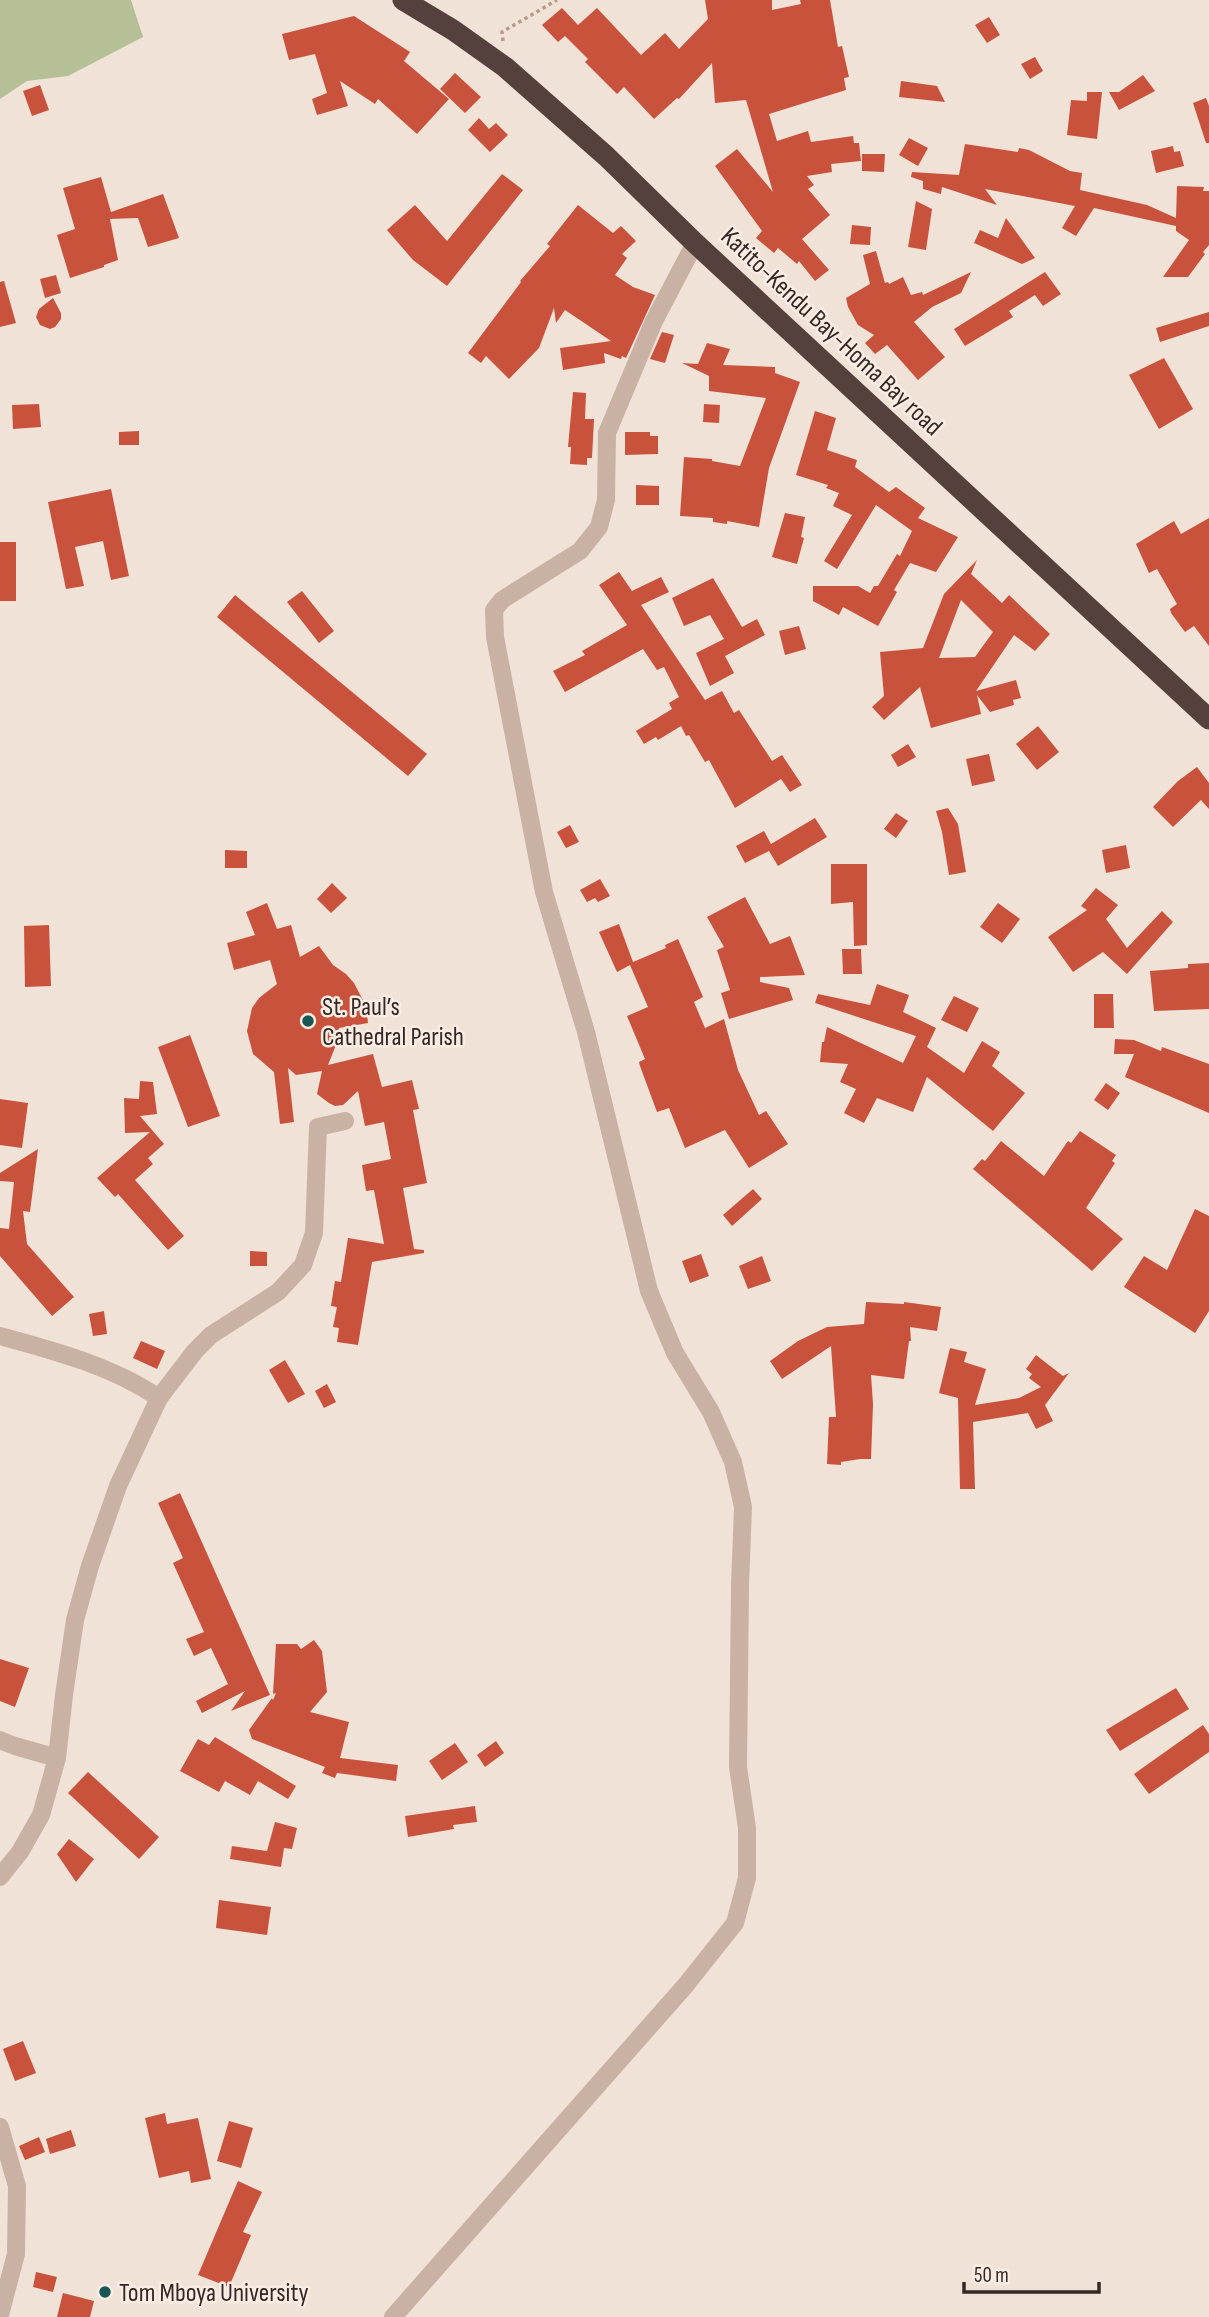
<svg xmlns="http://www.w3.org/2000/svg" width="1209" height="2317" viewBox="0 0 1209 2317" font-family="'Sofia Sans Condensed',sans-serif">
	<style>
		.green { fill: #b6c097 }
		.building { fill: #c9523d; fill-rule: evenodd }
		.lines { fill: none; stroke-linecap: round; stroke-linejoin: round }
		.path { stroke: #b59b8d; stroke-width: 3.5; stroke-dasharray: 3.5 3.5; stroke-linecap: butt }
		.street { stroke: #c9b1a3; stroke-width: 18 }
		.highway { stroke: #55413c; stroke-width: 21 }
		.poi-dot { fill: #1a5654; stroke: #f9ede3; stroke-width: 2.5 }
		.labels { text-anchor: middle; stroke-width: 5; stroke-linejoin: round; paint-order: stroke }
		.street-label { font-size: 26px; fill: #342825; stroke: #f9ede3 }
		.poi-label { font-size: 26px; fill: #342825; stroke: #f9ede3; text-anchor: start }
	</style>
	<rect width="100%" height="100%" fill="#f1e2d7"/>
	<path class="green" d="M0 0H131L143 37 68 76 27 81 0 99Z"/>
	<g class="building">
		<path d="M705 0H772V10L801 4 800 0H830L838 47 842 46 849 77 844 78 846 90 769 114 777 141 808 131 811 142 853 136 854 143H859L861 161 831 164 832 172 807 176 814 185 808 189 830 215 802 239 829 270 815 281 799 261 797 264 778 248 774 253 756 238 762 231 715 166 737 149 773 192 746 100 715 103 712 63 679 99 677 98 654 119 624 87 617 94 585 62 588 59 565 36 558 42 542 25 562 8 578 25 597 8 641 55 665 33 679 49 708 19Z"/>
		<path d="M354 16 410 52 404 61 449 99 417 134 378 99 375 104 340 81 348 106 317 115 312 99 327 93 315 54 289 60 282 34Z"/>
		<path d="M989 17 1000 35 987 43 975 25Z"/>
		<path d="M1035 57 1043 71 1030 79 1021 64Z"/>
		<path d="M455 73 481 97 465 113 440 89Z"/>
		<path d="M1143 75 1155 91 1119 110 1109 92H1119Z"/>
		<path d="M901 81 937 86 945 102 899 97Z"/>
		<path d="M40 85 49 110 32 116 23 91Z"/>
		<path d="M1087 92H1102L1097 139 1067 135 1071 100 1087 101Z"/>
		<path d="M1206 98 1209 106V143H1206L1193 103Z"/>
		<path d="M479 118 489 129 496 123 508 135 490 152 468 130Z"/>
		<path d="M909 138 928 148 918 166 899 155Z"/>
		<path d="M965 144 1018 152 1019 148 1029 150 1070 171 1082 173 1080 190 1147 205 1176 218 1177 186 1204 187 1203 191H1209V245L1203 252 1205 254 1188 277H1163L1189 240 1176 231V226L1094 208 1076 236 1062 228 1075 206 985 189 997 205 942 187 941 194 923 189V181L911 177 912 172 959 175Z"/>
		<path d="M1173 146 1174 152 1180 151 1184 166 1156 173 1151 151Z"/>
		<path d="M862 154H885L884 172 862 171Z"/>
		<path d="M502 174 523 190 447 286 413 260 387 230 415 205 447 241Z"/>
		<path d="M101 177 111 212 163 194 179 238 148 247 138 218 110 219 118 260 104 265V267L70 278 57 235 75 229 63 188Z"/>
		<path d="M916 201 932 209 926 250 908 247Z"/>
		<path d="M578 205 613 233 621 226 636 241 622 254 627 258 615 275 633 287 655 295 626 358 622 356 621 359 604 353 605 363 563 370 560 348 611 341 565 310 556 323 554 308 539 348 509 379 486 356 481 363 468 353 521 282 520 281 550 246 547 244Z"/>
		<path d="M1006 218 1035 258 1022 264 974 243 980 230 998 238Z"/>
		<path d="M852 225 871 227 870 245 850 244Z"/>
		<path d="M876 251 885 283 888 282 889 284 903 277 911 295 922 292 923 295 971 272 961 293 932 307 914 322 945 357 918 380 887 345 875 354 865 343 874 335 858 325 848 307 846 298 870 284 863 255Z"/>
		<path d="M1045 272 1061 294 1043 306 1035 295 1009 311 1013 317 965 346 954 329Z"/>
		<path d="M56 275 61 293 45 298 40 279Z"/>
		<path d="M4 281 16 323 0 327V282Z"/>
		<path d="M53 298 61 313V319L55 327 50 329 40 325 36 317 39 309Z"/>
		<path d="M1209 312V326L1160 342 1156 328Z"/>
		<path d="M662 332 674 335 665 363 650 359Z"/>
		<path d="M707 343 730 349 723 365 775 367V373L800 382 769 468 759 527 727 521V524L713 522V518L680 516 684 457 712 459V461L740 466 766 398 709 391V376L682 363 698 364Z"/>
		<path d="M1164 358 1193 409 1159 429 1129 375Z"/>
		<path d="M573 392 586 393 585 419H594L592 458H587V465L570 464 571 447H568Z"/>
		<path d="M39 404 41 427 13 429 12 405Z"/>
		<path d="M704 404 720 405 719 423 703 422Z"/>
		<path d="M815 411 836 418 827 450 857 460 855 467 889 492 896 487 925 508 918 518 958 537 936 572 910 563 894 590 897 592 878 626 843 607 839 615 813 601V586H858L870 593 874 586H878L897 554 900 556 912 531 876 505 837 569 824 561 852 515 833 506 839 493 826 488 828 485 796 475Z"/>
		<path d="M139 431V445H119V432Z"/>
		<path d="M625 432H650V436H658V454L625 455Z"/>
		<path d="M636 485 659 486V505H636Z"/>
		<path d="M111 489 129 576 111 580 103 541 75 547 84 586 66 589 48 502Z"/>
		<path d="M785 513 805 517 801 537 804 538 797 564 772 557Z"/>
		<path d="M1209 518V646L1194 626 1185 632 1171 613 1170 609 1177 604 1157 569 1149 573 1136 544 1174 521 1181 534Z"/>
		<rect x="0" y="542" width="16" height="59"/>
		<path d="M977 560 971 574 1002 603 1009 595 1050 634 1035 651 1014 635 976 691 1016 680 1021 698 1013 700 1014 705 990 712 977 695 981 714 931 728 920 687 884 720 872 707 884 696 880 652 923 648 944 594ZM961 600 993 632 975 657 939 658Z"/>
		<path d="M619 572 632 591 661 577 669 592 641 605 705 700 722 691 734 713 739 710 772 761 782 755 802 785 790 792 781 779 735 808 709 760 705 762 689 735 686 736 681 726 658 740 656 737 644 744 636 731 672 709 669 703 679 697 664 667 657 670 643 649 565 692 553 671 585 655 582 651 627 625 599 585Z"/>
		<path d="M713 578 742 627 757 619 765 635 725 656 734 673 710 686 696 653 724 639 710 615 684 626 672 598Z"/>
		<path d="M302 591 334 631 319 643 287 602Z"/>
		<path d="M235 595 427 754 408 776 217 617Z"/>
		<path d="M799 626 806 649 785 655 779 631Z"/>
		<path d="M1038 726 1059 752 1037 770 1016 744Z"/>
		<path d="M908 744 916 757 898 767 891 755Z"/>
		<path d="M989 754 995 781 972 786 966 759Z"/>
		<path d="M1197 767 1209 783V809L1201 800 1173 827 1153 807 1178 781Z"/>
		<path d="M948 808 958 824 966 872 949 875 942 832 936 811Z"/>
		<path d="M896 813 908 821 896 838 884 829Z"/>
		<path d="M815 818 827 837 778 866 769 851 745 863 736 846 764 831 771 844Z"/>
		<path d="M570 825 579 842 566 848 557 832Z"/>
		<path d="M1126 845 1130 868 1106 873 1102 850Z"/>
		<path d="M225 850 247 851V868H225Z"/>
		<path d="M831 864H867V945L854 946 853 902 831 904Z"/>
		<path d="M600 879 610 896 598 902 595 898 587 902 580 890Z"/>
		<path d="M332 883 347 898 331 913 317 899Z"/>
		<path d="M1096 888 1118 905 1106 919 1127 948 1162 911 1173 922 1127 974 1103 952 1073 972 1048 937 1087 910 1081 906Z"/>
		<path d="M745 897 770 944 790 936 805 975 760 977V982L789 988 793 1000 729 1019 721 993 730 990 717 950 724 947 707 917Z"/>
		<path d="M267 903 277 929 291 925 300 957 319 946 333 965 346 974 354 983 366 1006 368 1023 339 1028 338 1040 328 1065 373 1054 382 1087 412 1080 419 1109 413 1110 427 1183 403 1188 414 1249 424 1250V1253L372 1262 358 1345 337 1342 339 1328 333 1327 337 1307 331 1306 335 1281 341 1282 348 1238 384 1244 374 1190 366 1191 362 1165 391 1159 384 1122 365 1126 358 1091 343 1105 335 1106 329 1103 317 1094 322 1071 296 1075 288 1068 294 1122 280 1124 274 1072 253 1054 247 1031 252 1008 259 998 277 984 270 960 234 970 227 943 255 935 246 912Z"/>
		<path d="M998 903 1020 919 1002 943 980 927Z"/>
		<path d="M619 924 633 962 666 948 665 945 678 939 703 997 694 1002 705 1028 724 1019 738 1070 759 1115 766 1111 788 1144 749 1168 725 1130 685 1148 669 1108 657 1112 640 1066 639 1062 645 1059 627 1016 648 1007 630 965 617 972 599 932Z"/>
		<path d="M49 925 51 986 25 987 24 926Z"/>
		<path d="M842 949H861L862 974H843Z"/>
		<path d="M1209 963V1009L1154 1011 1150 971 1188 968V964Z"/>
		<path d="M877 984 909 995 903 1012 936 1028 927 1047 964 1073 982 1041 1000 1052 992 1066 1025 1093 993 1131 927 1077 913 1112 877 1098 864 1123 844 1113 856 1089 840 1082 848 1064 820 1062 822 1042H824L827 1027 903 1063 916 1036 815 1003 818 994 870 1005Z"/>
		<path d="M1094 994H1113L1114 1028H1094Z"/>
		<path d="M954 996 979 1008 967 1032 941 1020Z"/>
		<path d="M190 1035 220 1116 188 1127 158 1047Z"/>
		<path d="M1115 1039 1134 1040 1161 1051 1162 1047 1209 1064V1113L1125 1077 1134 1054H1114Z"/>
		<path d="M140 1081 153 1082 157 1114 140 1116 164 1144 148 1158 153 1164 135 1180 184 1236 168 1250 118 1194 115 1197 97 1178 150 1132 125 1133 124 1098 139 1099Z"/>
		<path d="M1106 1083 1120 1093 1108 1110 1094 1100Z"/>
		<path d="M0 1099 28 1103 22 1148 0 1145Z"/>
		<path d="M1080 1131 1116 1155 1112 1161 1115 1163 1086 1208 1123 1239 1092 1271 973 1169 982 1159 985 1161 1001 1141 1044 1176 1068 1141 1071 1143Z"/>
		<path d="M38 1149 30 1212 23 1211 27 1244 74 1297 52 1316 0 1256V1228L9 1229 14 1182 0 1181V1173Z"/>
		<path d="M753 1189 762 1199 732 1226 723 1215Z"/>
		<path d="M1195 1209 1209 1216V1311L1195 1333 1124 1287 1144 1256 1167 1270Z"/>
		<path d="M250 1251 267 1252V1266H250Z"/>
		<path d="M701 1254 709 1276 690 1283 682 1261Z"/>
		<path d="M762 1256 771 1281 748 1289 739 1266Z"/>
		<path d="M866 1302 904 1304V1302L941 1307 937 1331 910 1327 911 1341H909L904 1379 871 1375 873 1404 871 1459H860L841 1462V1465L827 1464 829 1417H836L831 1346 782 1379 770 1361 798 1341 827 1327 864 1324Z"/>
		<path d="M104 1311 107 1334 93 1336 89 1314Z"/>
		<path d="M141 1341 165 1351 157 1369 133 1358Z"/>
		<path d="M950 1348 967 1352 964 1362 986 1369 975 1405 1019 1398 1041 1387 1029 1378 1032 1374 1026 1369 1036 1355 1063 1376 1069 1373 1045 1405 1053 1421 1036 1429 1028 1413 973 1422 975 1489H960L958 1398 939 1393Z"/>
		<path d="M285 1360 305 1394 288 1403 269 1370Z"/>
		<path d="M327 1384 336 1402 324 1408 315 1391Z"/>
		<path d="M180 1493 270 1695 231 1711 245 1691 202 1713 196 1701 228 1684 211 1648 194 1656 186 1639 204 1632 173 1563 183 1558 158 1503Z"/>
		<path d="M314 1640 322 1651 327 1692 310 1712 349 1722 340 1758 398 1765 396 1781 337 1773 335 1778 322 1773 325 1767 252 1739 249 1730 272 1698 273 1700 276 1693 273 1694 276 1644H297L301 1649Z"/>
		<path d="M0 1659 29 1668 15 1707 0 1701Z"/>
		<path d="M1176 1688 1189 1709 1120 1751 1106 1730Z"/>
		<path d="M1203 1725 1209 1734V1752L1149 1794 1134 1774Z"/>
		<path d="M215 1737 296 1786 288 1799 258 1781 250 1795 225 1781 219 1792 180 1771 198 1739 209 1745Z"/>
		<path d="M496 1741 504 1753 485 1767 477 1755Z"/>
		<path d="M455 1743 468 1762 442 1780 429 1761Z"/>
		<path d="M88 1772 159 1837 139 1859 68 1793Z"/>
		<path d="M475 1806 477 1822 453 1825 454 1829 408 1837 405 1816Z"/>
		<path d="M275 1822 297 1828 292 1849 284 1848 281 1867 230 1859 232 1846 267 1851Z"/>
		<path d="M69 1839 94 1859 76 1882 57 1854Z"/>
		<path d="M219 1900 271 1907 267 1935 216 1928Z"/>
		<path d="M23 2041 36 2073 15 2081 3 2049Z"/>
		<path d="M165 2113 167 2124 198 2118 211 2179 191 2183 189 2171 159 2178 145 2118Z"/>
		<path d="M229 2121 253 2128 241 2168 217 2161Z"/>
		<path d="M71 2130 76 2146 50 2154 46 2139Z"/>
		<path d="M39 2137 45 2152 25 2160 19 2146Z"/>
		<path d="M238 2181 262 2192 243 2232 251 2235 229 2287 198 2275Z"/>
		<path d="M36 2272 57 2277 53 2292 33 2287Z"/>
		<path d="M63 2293 94 2301 90 2317H57Z"/>
	</g>
	<g class="lines">
		<path class="path" d="M503 41 502 32 557 0"/>
		<g class="street">
			<path d="M0 1336C55 1351 112 1366 159 1398"/>
			<path d="M0 1740 15 1746 57 1758 41 1815 20 1852 0 1877"/>
			<path d="M57 1758 64 1695 75 1620 90 1566 118 1486 159 1398 195 1351 211 1335 278 1292 303 1265 314 1233 318 1127 345 1121"/>
			<path d="M0 2127 17 2186 16 2254 0 2315"/>
			<path d="M393 2317 685 1986 735 1923 747 1878V1828L738 1767 740 1586 743 1507 733 1462 711 1412 675 1353 649 1291 586 1032 544 892 495 637 494 610 502 600 580 551 599 527 606 500 607 433 654 321 695 243"/>
		</g>
		<path class="highway" d="M403 0 453 30 505 67 606 156 695 243 1209 719"/>
	</g>
	<g class="poi-dot">
		<circle cx="308" cy="1021" r="7"/>
		<circle cx="105" cy="2292" r="7"/>
	</g>
	<g class="labels">
		<g class="street-label">
			<text transform="translate(832 331) rotate(43)" y="9">Katito-Kendu Bay-Homa Bay road</text>
		</g>
		<g class="poi-label">
			<text x="322" y="1015">St. Paul’s<tspan x="322" dy="30">Cathedral Parish</tspan></text>
			<text x="119" y="2301">Tom Mboya University</text>
		</g>
	</g>
	<path d="M964 2282v10h135v-10" fill="none" stroke="#342825" stroke-width="3.5"/>
	<text x="974" y="2282" font-size="21" fill="#342825" stroke="#f9ede3" stroke-width="5" paint-order="stroke">50 m</text>
</svg>
